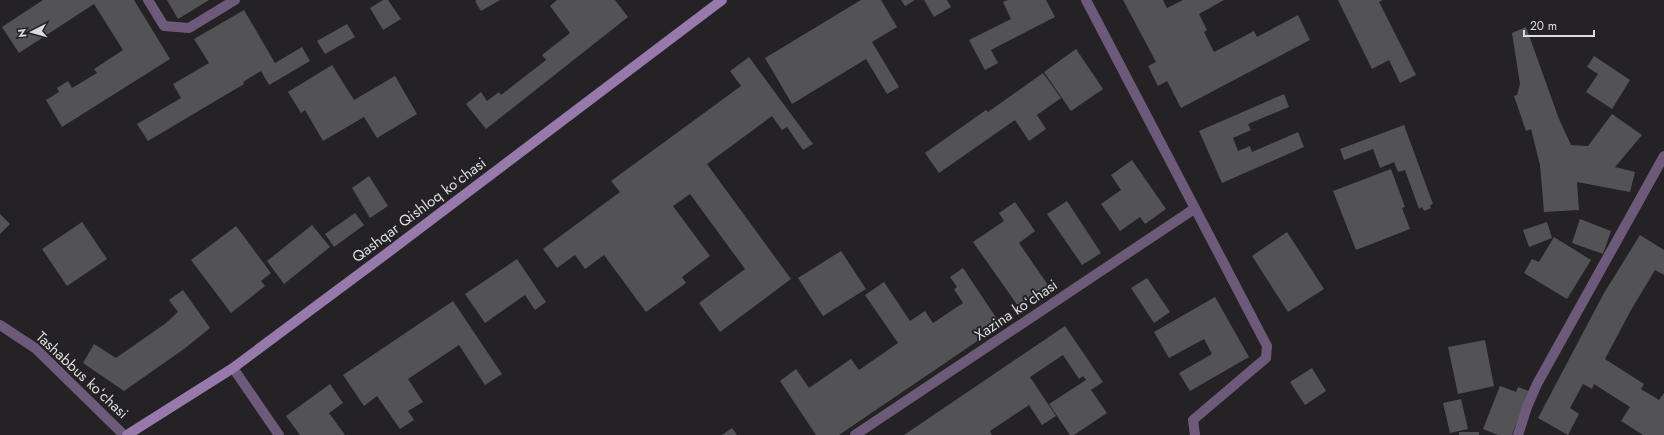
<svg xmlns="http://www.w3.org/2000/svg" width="1664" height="435" viewBox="0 0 1664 435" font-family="Jost,sans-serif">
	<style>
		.building { fill: #535254 }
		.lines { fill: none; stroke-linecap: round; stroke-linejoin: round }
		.minor { stroke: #6d5a7a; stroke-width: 10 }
		.secondary { stroke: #9779ab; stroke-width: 10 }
		.labels { text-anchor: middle; stroke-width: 4; stroke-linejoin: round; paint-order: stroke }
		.street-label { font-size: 15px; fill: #ddddde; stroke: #242225 }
	</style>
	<rect width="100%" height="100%" fill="#242225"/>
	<g class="building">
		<path d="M43 0H134L170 59 62 127 46 100 59 92 57 88 68 81 72 88 97 73 94 69 123 50 94 4 19 53 2 27Z"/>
		<path d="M167 0H209L178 19Z"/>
		<path d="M383 0H388L401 19 383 30 370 8Z"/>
		<path d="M477 0H500L481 11 475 1Z"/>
		<path d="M557 0H615L628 17 486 129 466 104 481 92 487 101 499 92 501 95 546 60 542 55 570 33 550 6Z"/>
		<path d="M861 0H881L897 27 872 42 899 87 887 94 866 59 792 104 765 58Z"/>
		<path d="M901 0H915L905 6Z"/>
		<path d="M924 0H947L951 7 934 17Z"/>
		<path d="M1008 0H1046L1055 17 991 50 998 63 985 70 969 40 1011 19 1003 2Z"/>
		<path d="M1123 0H1163L1167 8 1183 0H1224L1199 14 1207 30 1204 32 1214 52 1254 31 1257 37 1298 15 1310 40 1181 108 1167 81 1158 86 1148 66 1156 62Z"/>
		<path d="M1338 0H1383L1379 2 1416 75 1400 83 1389 60 1372 69Z"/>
		<path d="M244 10 275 63 302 47 310 61 269 85 261 71 243 82 244 84 148 141 137 124 181 98 173 84 209 63 194 39Z"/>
		<path d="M347 24 355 37 325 54 317 41Z"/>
		<path d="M1526 27 1559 119 1571 145 1588 146 1612 114 1642 135 1615 167 1635 172 1630 192 1577 182 1579 210 1544 212 1540 165 1531 129 1526 131 1514 96 1517 95 1520 84 1512 33Z"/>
		<path d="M1076 49 1103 89 1071 111 1044 72Z"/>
		<path d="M1594 56 1630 80 1612 109 1586 92 1598 74 1587 67Z"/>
		<path d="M749 57 813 144 803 150 787 127 782 130 772 116 707 164 791 279 720 332 699 303 745 269 690 194 673 206 710 256 682 277 686 283 646 312 604 255 585 269 575 255 557 268 543 249 620 192 611 181 741 86 730 71Z"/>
		<path d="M332 65 354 100 395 76 417 114 377 138 364 117 323 141 305 110 301 113 288 92Z"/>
		<path d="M1043 73 1061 98 1037 115 1046 129 1029 141 1015 120 939 173 925 153 986 110 988 112Z"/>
		<path d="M1284 94 1289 107 1248 124 1251 130 1233 138 1238 151 1250 146 1252 152 1298 132 1304 147 1222 183 1199 131Z"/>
		<path d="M1404 125 1433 204 1430 205 1431 208 1424 211 1422 207 1419 209 1405 170 1398 172 1394 162 1380 168 1373 149 1344 160 1340 149Z"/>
		<path d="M1132 160 1166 209 1145 224 1140 217 1120 231 1101 204 1121 190 1111 175Z"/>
		<path d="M1391 169 1405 207 1402 208 1410 229 1356 250 1333 191Z"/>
		<path d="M369 176 388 206 370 218 352 188Z"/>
		<path d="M1067 201 1101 253 1082 265 1047 214Z"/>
		<path d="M1015 202 1035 231 1019 243 1048 285 1018 306 973 242 1004 221 999 213Z"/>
		<path d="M355 213 364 225 334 247 325 234Z"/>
		<path d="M0 214 10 224 0 234Z"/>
		<path d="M1580 219 1611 231 1603 254 1572 243Z"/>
		<path d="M82 222 107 259 67 286 42 249Z"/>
		<path d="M1547 222 1552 238 1529 247 1523 230Z"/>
		<path d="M312 225 330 247 284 284 267 261Z"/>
		<path d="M236 226 271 273 261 281 265 286 231 313 191 260Z"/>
		<path d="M1287 232 1324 289 1288 312 1252 256Z"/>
		<path d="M1640 235 1664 250V275L1655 270 1631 310 1605 359 1644 384 1641 389 1659 400 1664 393V435H1643L1621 421 1630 407 1594 384 1592 389 1583 384 1570 408 1579 414 1568 435 1538 418 1604 293Z"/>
		<path d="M1554 237 1591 260 1567 299 1524 273 1532 259 1539 262Z"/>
		<path d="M841 251 866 289 823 316 798 278Z"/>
		<path d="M517 259 546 302 535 310 525 295 485 323 465 294Z"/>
		<path d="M963 268 1001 325 839 435H816L780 381 796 369 809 388 851 359 859 370 898 343 865 295 884 282 910 321 925 311 933 323 963 303 954 289 957 287 950 277Z"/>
		<path d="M1147 278 1170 312 1154 323 1131 288Z"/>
		<path d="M183 290 210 328 184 349 124 391 83 363 94 344 116 358 166 323 178 312 169 300Z"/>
		<path d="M1215 297 1249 357 1190 391 1179 373 1212 354 1204 339 1169 358 1154 332Z"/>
		<path d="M453 301 502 374 485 385 459 345 408 379 423 402 408 411 414 420 400 429 377 396 364 406 343 375Z"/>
		<path d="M1065 326 1103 382 1091 390 1107 413 1074 435H1070L1049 404 1086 380 1083 376 1079 379 1063 355 1030 377 1056 416 1042 425 1029 405 990 431 992 435H904Z"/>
		<path d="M1485 340 1494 386 1458 394 1448 347Z"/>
		<path d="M1312 368 1326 391 1305 405 1290 382Z"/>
		<path d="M330 384 343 403 329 413 345 435H300L286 416Z"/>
		<path d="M1500 386 1516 392 1518 387 1529 391 1512 435H1498L1483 429Z"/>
		<path d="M1461 399 1468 429 1450 433 1443 403Z"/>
		<path d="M732 428 737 435H722Z"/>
		<rect x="1459" y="432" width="20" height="3"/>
	</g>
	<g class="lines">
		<g class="minor">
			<path d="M148 0 164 26 189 28 235 0"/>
			<path d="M1086 0 1267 346 1266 358 1193 420 1195 435"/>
			<path d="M0 325 35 348 124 435"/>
			<path d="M233 368 279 435"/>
			<path d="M855 435 1194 209"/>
			<path d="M1518 435 1527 407 1537 384 1664 156"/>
		</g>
		<path class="secondary" d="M127 435 233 368 386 254 722 0"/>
	</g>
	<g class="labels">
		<g class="street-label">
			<text transform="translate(419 210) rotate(-37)" y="5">Qashqar Qishloq koʻchasi</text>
			<text transform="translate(1016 310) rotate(-34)" y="5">Xazina koʻchasi</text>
			<text transform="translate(82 375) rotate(43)" y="5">Tashabbus koʻchasi</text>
		</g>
	</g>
	<g transform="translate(32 32) rotate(264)" stroke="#242225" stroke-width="3" paint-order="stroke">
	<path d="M0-3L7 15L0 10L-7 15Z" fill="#ddddde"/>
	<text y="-6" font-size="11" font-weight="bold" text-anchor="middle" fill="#ddddde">N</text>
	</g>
	<path d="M1524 30v6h70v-6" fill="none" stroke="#ddddde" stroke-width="2"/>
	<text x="1530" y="30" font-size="12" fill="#ddddde" stroke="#242225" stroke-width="3" paint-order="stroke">20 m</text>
</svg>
